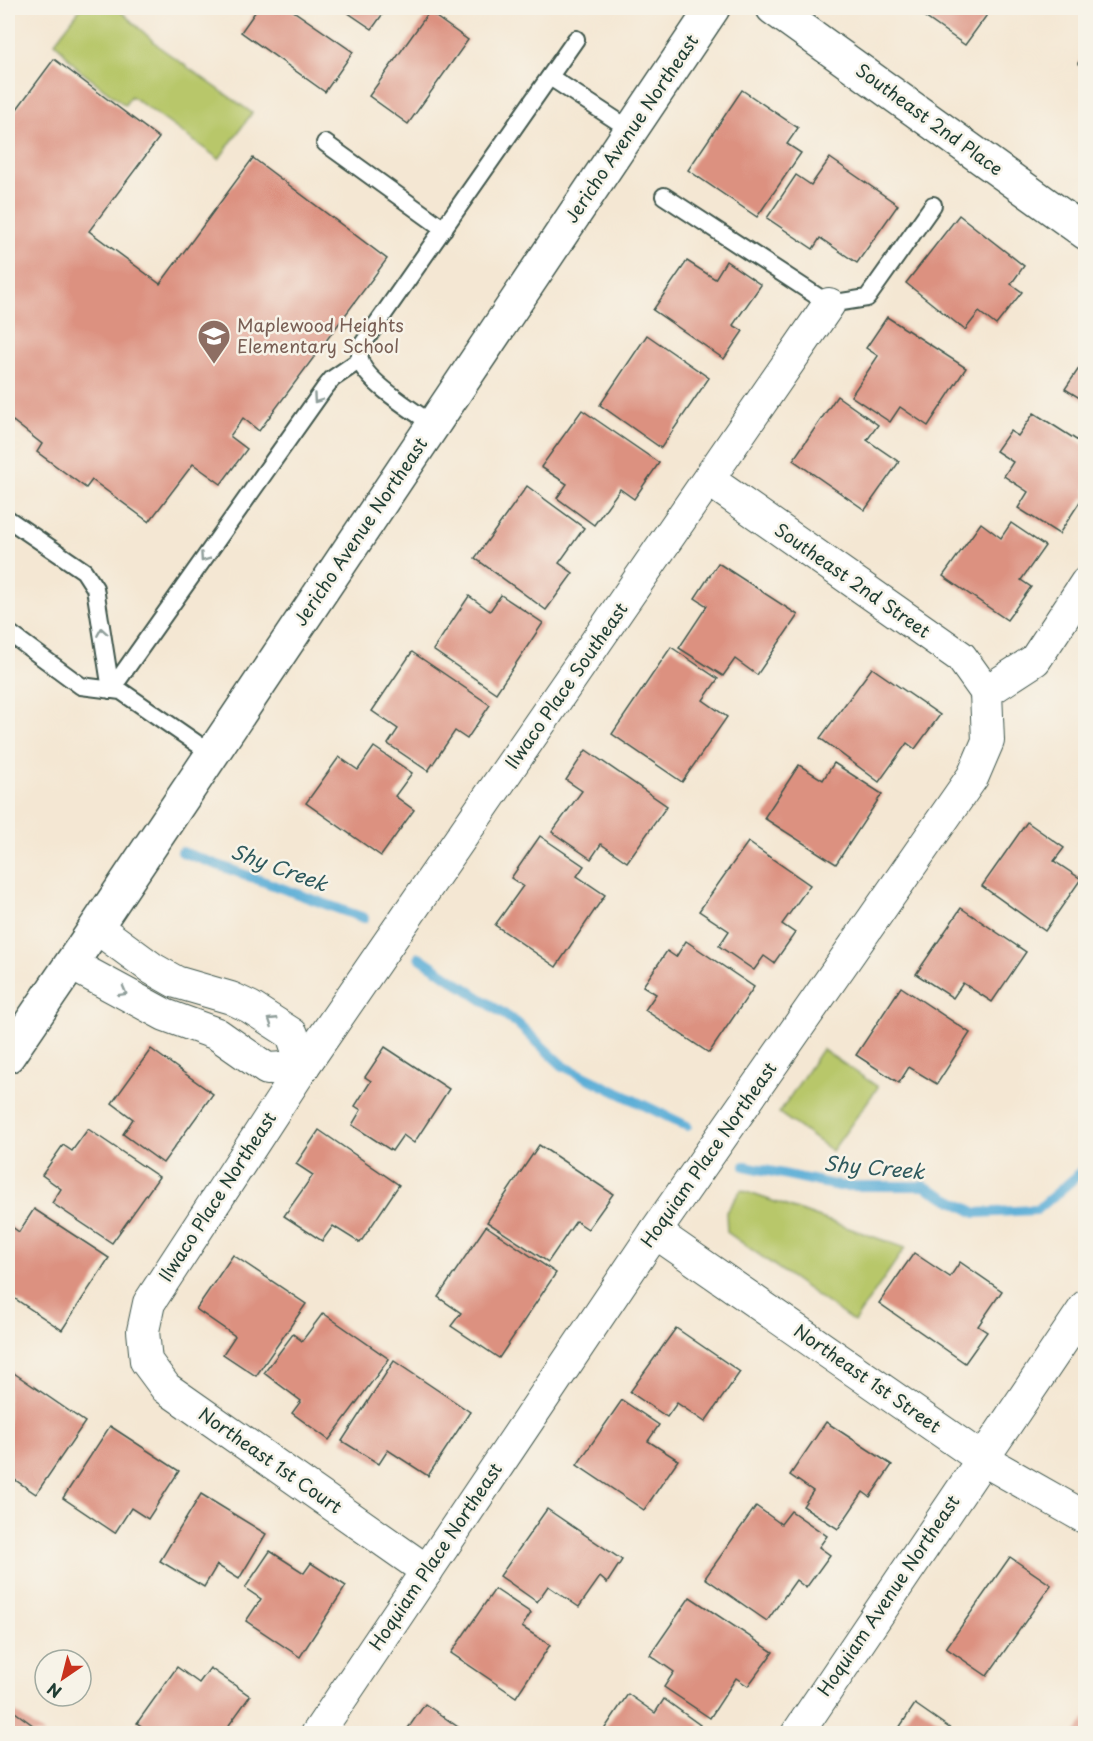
<svg xmlns="http://www.w3.org/2000/svg" width="1093" height="1741" viewBox="0 0 1093 1741" font-family="'Playpen Sans',sans-serif">
	<style>
		.green { fill: #b8c76a; stroke: #6c824f; stroke-width: 1.5 }
		.lines { fill: none; stroke-linecap: round; stroke-linejoin: round }
		.stream { stroke: #5baed7; stroke-width: 10 }
		.building { fill: #dc9180 }
		.lane-casing { stroke: #3f564c; stroke-width: 20 }
		.street-casing { stroke: #3f564c; stroke-width: 34 }
		.secondary-casing { stroke: #3f564c; stroke-width: 36 }
		.lane { stroke: #fff; stroke-width: 16 }
		.street { stroke: #fff; stroke-width: 32 }
		.secondary { stroke: #fff; stroke-width: 33 }
		.oneway { stroke: #8f9e9a }
		.labels { text-anchor: middle; stroke-width: 5; stroke-linejoin: round; paint-order: stroke }
		.street-label { font-size: 18px; fill: #1f3d34; stroke: #f7f3e8 }
		.education-label { font-size: 18px; fill: #785e54; stroke: #f7f3e8; text-anchor: start }
		.water-label { font-size: 20px; font-style: italic; fill: #2e595d; stroke: #f7f3e8 }
	</style>
	<rect width="100%" height="100%" fill="#f7f3e8"/>
	<filter id="ink" filterUnits="userSpaceOnUse"><feTurbulence type="fractalNoise" baseFrequency=".0167" numOctaves="2"/><feDisplacementMap in="SourceGraphic" scale="12" xChannelSelector="R" yChannelSelector="G"/><feConvolveMatrix kernelMatrix="1 2 1 2 8 2 1 2 1" color-interpolation-filters="sRGB"/></filter>
	<filter id="wash" filterUnits="userSpaceOnUse"><feTurbulence type="fractalNoise" baseFrequency=".008" numOctaves="4" result="noise"/><feDisplacementMap in="SourceGraphic" scale="24" xChannelSelector="R" yChannelSelector="G"/><feGaussianBlur stdDeviation="1.35" result="paint"/><feColorMatrix in="noise" values="0 0 0 0 0 0 0 0 0 0 0 0 0 0 0 0 0 1.4 0 .05"/><feComposite in="paint" operator="in"/></filter>
	<g filter="url(#wash)">
		<rect width="100%" height="100%" fill="#f4e7d3"/>
		<g class="green">
			<path d="M81 8H117L162 49 252 113 219 159 131 96 125 105 78 69 55 42Z"/>
			<path d="M822 1049 878 1087 832 1151 779 1113Z"/>
			<path d="M741 1190 905 1248 854 1322 727 1232 726 1212Z"/>
		</g>
		<g class="lines">
			<g class="stream">
				<path d="M182 852 364 918"/>
				<path d="M419 957 517 1023 563 1066 687 1126"/>
				<path d="M745 1166 839 1186H924L976 1213 1037 1210 1077 1176 1086 1165"/>
			</g>
		</g>
		<g id="blocks">
			<g class="building">
				<path d="M258 8H289L353 52 325 92 241 32Z"/>
				<path d="M341 8H387L372 29Z"/>
				<path d="M912 8H992L965 45Z"/>
				<path d="M429 12 468 40 408 124 369 96Z"/>
				<path d="M1086 53V69L1078 63Z"/>
				<path d="M54 59 159 138 89 231 160 284 253 158 387 259 259 431 243 418 230 436 247 449 221 484 193 464 149 522 92 480 86 488 37 452 42 444 13 421 8 428V121Z"/>
				<path d="M742 90 798 128 787 144 801 153 757 217 688 170Z"/>
				<path d="M830 158 898 205 857 263 820 238 813 249 767 218 796 175 811 185Z"/>
				<path d="M959 215 1024 266 1011 284 1022 292 996 325 979 312 965 330 906 283Z"/>
				<path d="M687 261 715 279 726 261 761 285 733 325 743 331 724 359 653 310Z"/>
				<path d="M887 317 966 368 928 426 900 407 890 422 851 396 878 356 866 348Z"/>
				<path d="M647 335 709 378 661 448 600 405Z"/>
				<path d="M1086 358V402L1065 389Z"/>
				<path d="M837 396 878 425 867 440 899 462 865 510 793 460Z"/>
				<path d="M582 410 659 463 634 499 620 489 594 525 557 498 567 484 541 467Z"/>
				<path d="M1034 413 1086 446V499L1083 497 1059 534 1018 508 1028 492 1004 476 1013 462 996 451 1010 431 1018 436Z"/>
				<path d="M527 486 584 528 559 563 573 573 546 610 475 558Z"/>
				<path d="M981 523 1001 538 1011 523 1045 546 1021 580 1031 587 1007 620 943 576Z"/>
				<path d="M718 563 798 615 757 675 735 659 723 676 679 648 707 606 695 598Z"/>
				<path d="M501 595 543 623 496 693 433 650 469 596 490 611Z"/>
				<path d="M671 647 718 679 703 700 727 717 682 782 612 734Z"/>
				<path d="M412 652 490 705 467 739 455 731 428 771 388 744 398 729 372 711Z"/>
				<path d="M872 668 940 715 915 749 907 743 879 782 820 738Z"/>
				<path d="M374 747 412 773 395 796 414 810 381 856 306 803 339 757 358 770Z"/>
				<path d="M586 750 667 806 627 862 601 844 591 859 552 832 582 791 566 780Z"/>
				<path d="M834 763 882 794 836 864 764 818 799 765 823 780Z"/>
				<path d="M1027 822 1064 848 1054 861 1081 879 1045 931 982 886Z"/>
				<path d="M540 836 584 866 577 876 605 895 556 967 495 925 523 886 511 878Z"/>
				<path d="M748 842 810 885 782 924 795 933 774 963 764 956 754 970 719 946 729 931 699 911Z"/>
				<path d="M961 908 1026 952 992 1002 963 983 953 998 916 974Z"/>
				<path d="M686 941 754 987 709 1053 645 1010 656 994 643 986 667 951 676 957Z"/>
				<path d="M901 987 970 1033 937 1084 909 1067 899 1083 856 1055Z"/>
				<path d="M385 1047 449 1089 414 1143 403 1135 392 1151 352 1125 361 1110 355 1106 371 1081 365 1077Z"/>
				<path d="M151 1049 213 1094 163 1163 123 1134 133 1119 112 1103Z"/>
				<path d="M88 1129 159 1177 112 1243 52 1203 61 1189 42 1175 63 1145 72 1151Z"/>
				<path d="M319 1130 399 1185 360 1243 333 1226 322 1241 284 1216 313 1175 296 1164Z"/>
				<path d="M539 1145 613 1194 588 1229 576 1221 548 1262 487 1222Z"/>
				<path d="M34 1209 109 1258 62 1330 8 1294V1224L19 1232Z"/>
				<path d="M486 1226 556 1273 499 1358 451 1326 461 1313 438 1297Z"/>
				<path d="M914 1253 950 1277 960 1262 1002 1291 978 1326 987 1332 965 1363 879 1303Z"/>
				<path d="M233 1255 306 1304 256 1376 223 1354 235 1336 196 1309Z"/>
				<path d="M323 1313 389 1359 329 1440 292 1413 301 1401 264 1373 293 1334 302 1341Z"/>
				<path d="M676 1328 740 1372 705 1422 677 1403 667 1417 630 1392Z"/>
				<path d="M394 1361 470 1412 428 1476 388 1450 379 1464 342 1441Z"/>
				<path d="M8 1369 85 1422 36 1494 8 1475Z"/>
				<path d="M622 1400 659 1425 648 1441 678 1460 644 1510 577 1465Z"/>
				<path d="M826 1422 892 1465 870 1497 863 1492 838 1529 803 1506 813 1491 790 1475Z"/>
				<path d="M110 1426 179 1471 148 1519 131 1508 115 1533 63 1498Z"/>
				<path d="M201 1494 266 1534 239 1579 217 1565 204 1587 160 1561Z"/>
				<path d="M756 1506 781 1524 791 1511 827 1536 819 1547 830 1555 806 1588 796 1580 767 1621 705 1578Z"/>
				<path d="M547 1509 622 1560 607 1583 600 1577 579 1607 548 1586 537 1602 500 1576Z"/>
				<path d="M270 1551 304 1573 311 1563 346 1586 300 1657 246 1621 261 1599 245 1588Z"/>
				<path d="M1010 1557 1051 1585 987 1676 946 1648Z"/>
				<path d="M495 1589 531 1613 522 1627 550 1645 516 1697 451 1653Z"/>
				<path d="M690 1597 773 1652 748 1686 736 1678 710 1718 664 1687 674 1672 650 1655Z"/>
				<path d="M177 1667 199 1683 210 1668 250 1696 224 1732 227 1734H153L137 1723Z"/>
				<path d="M628 1694 655 1713 664 1699 700 1725 694 1734H601Z"/>
				<path d="M425 1704 468 1734H404Z"/>
				<path d="M915 1704 958 1734H895Z"/>
				<path d="M8 1707 45 1734H8Z"/>
				<path d="M1086 1718V1734H1075Z"/>
			</g>
		</g>
	</g>
	<g filter="url(#ink)">
		<use href="#blocks" fill-opacity="0" stroke="#3f564c" stroke-width="1.5"/>
		<g class="lines">
			<g class="lane-casing">
				<g id="lane">
					<path d="M550 77 631 130"/>
					<path d="M325 143 444 229"/>
					<path d="M664 196 829 304 867 298 933 205"/>
					<path d="M434 425C416 413 363 380 360 359 359 356 361 349 362 345L576 39"/>
					<path d="M8 519 84 571 95 588 111 690"/>
					<path d="M8 632 81 686 121 691 212 754"/>
					<path d="M111 690 324 389 332 379 360 360"/>
				</g>
			</g>
			<g class="street-casing">
				<g id="street">
					<path d="M709 480 961 657 986 692"/>
					<path d="M96 927 153 969 176 982 231 998 250 1007 292 1034 303 1067"/>
					<path d="M71 964 165 1015 217 1034 267 1069 303 1067"/>
					<path d="M655 1232 982 1459 1086 1518"/>
					<path d="M427 1571 166 1388 146 1361 143 1331 149 1303 303 1067 829 304"/>
					<path d="M317 1734 655 1232 973 776 988 741 986 692 1035 660 1086 583"/>
					<path d="M797 1734 1086 1306"/>
				</g>
			</g>
			<g class="secondary-casing">
				<g id="secondary">
					<path d="M773 8 1086 233"/>
					<path d="M8 1056 88 939 713 8"/>
				</g>
			</g>
			<use href="#lane" class="lane"/>
			<use href="#street" class="street"/>
			<use href="#secondary" class="secondary"/>
		</g>
		<defs><path id="oneway-chevron" d="M-2-3.5L2.5 0L-2 3.5" fill="none" stroke-width="1.6" stroke-linecap="round" stroke-linejoin="round" transform="scale(1.5)"/></defs>
		<g class="oneway">
			<use href="#oneway-chevron" transform="translate(317 399) rotate(125)"/>
			<use href="#oneway-chevron" transform="translate(204 558) rotate(125)"/>
			<use href="#oneway-chevron" transform="translate(102 632) rotate(-99)"/>
			<use href="#oneway-chevron" transform="translate(123 992) rotate(29)"/>
			<use href="#oneway-chevron" transform="translate(272 1021) rotate(-147)"/>
		</g>
	</g>
	<defs>
		<g id="school-pin" transform="scale(1.725)"><path d="M0 17L-7.5 6A9.5 9.5 0 1 1 7.5 6Z" fill="#8d6e63" stroke="#f7f3e8"/><path d="M0-5L7-2L0 1L-7-2ZM-4 1L0 2.5L4 1V4Q0 6-4 4Z" fill="#fff"/></g>
	</defs>
	<g fill-rule="evenodd">
		<use href="#school-pin" x="214" y="336"/>
	</g>
	<g class="labels">
		<g class="street-label">
			<text transform="translate(929 120) rotate(36)" y="6">Southeast 2nd Place</text>
			<text transform="translate(632 129) rotate(-56)" y="6">Jericho Avenue Northeast</text>
			<text transform="translate(361 532) rotate(-56)" y="6">Jericho Avenue Northeast</text>
			<text transform="translate(852 581) rotate(35)" y="6">Southeast 2nd Street</text>
			<text transform="translate(567 686) rotate(-55)" y="6">Ilwaco Place Southeast</text>
			<text transform="translate(709 1155) rotate(-55)" y="6">Hoquiam Place Northeast</text>
			<text transform="translate(218 1197) rotate(-57)" y="6">Ilwaco Place Northeast</text>
			<text transform="translate(867 1379) rotate(35)" y="6">Northeast 1st Street</text>
			<text transform="translate(270 1461) rotate(35)" y="6">Northeast 1st Court</text>
			<text transform="translate(436 1557) rotate(-56)" y="6">Hoquiam Place Northeast</text>
			<text transform="translate(889 1596) rotate(-56)" y="6">Hoquiam Avenue Northeast</text>
		</g>
		<g class="education-label">
			<text x="237" y="332">Maplewood Heights<tspan x="237" dy="21">Elementary School</tspan></text>
		</g>
		<g class="water-label">
			<text transform="translate(279 868) rotate(20)" y="7">Shy Creek</text>
			<text transform="translate(874 1168) rotate(5)" y="7">Shy Creek</text>
		</g>
	</g>
	<rect width="1093" height="1741" fill="none" stroke="#f7f3e8" stroke-width="30"/>
	<g transform="translate(63 1678) rotate(215)"><circle r="28" fill="#f7f3e8" stroke="#a1aaa0" stroke-width="1.5"/>
	<path d="M0-4.5L10 22L0 15L-10 22Z" fill="#c8321e"/>
	<text y="-9" font-size="16" font-weight="bold" text-anchor="middle" fill="#1f3d34">N</text>
	</g>
</svg>
